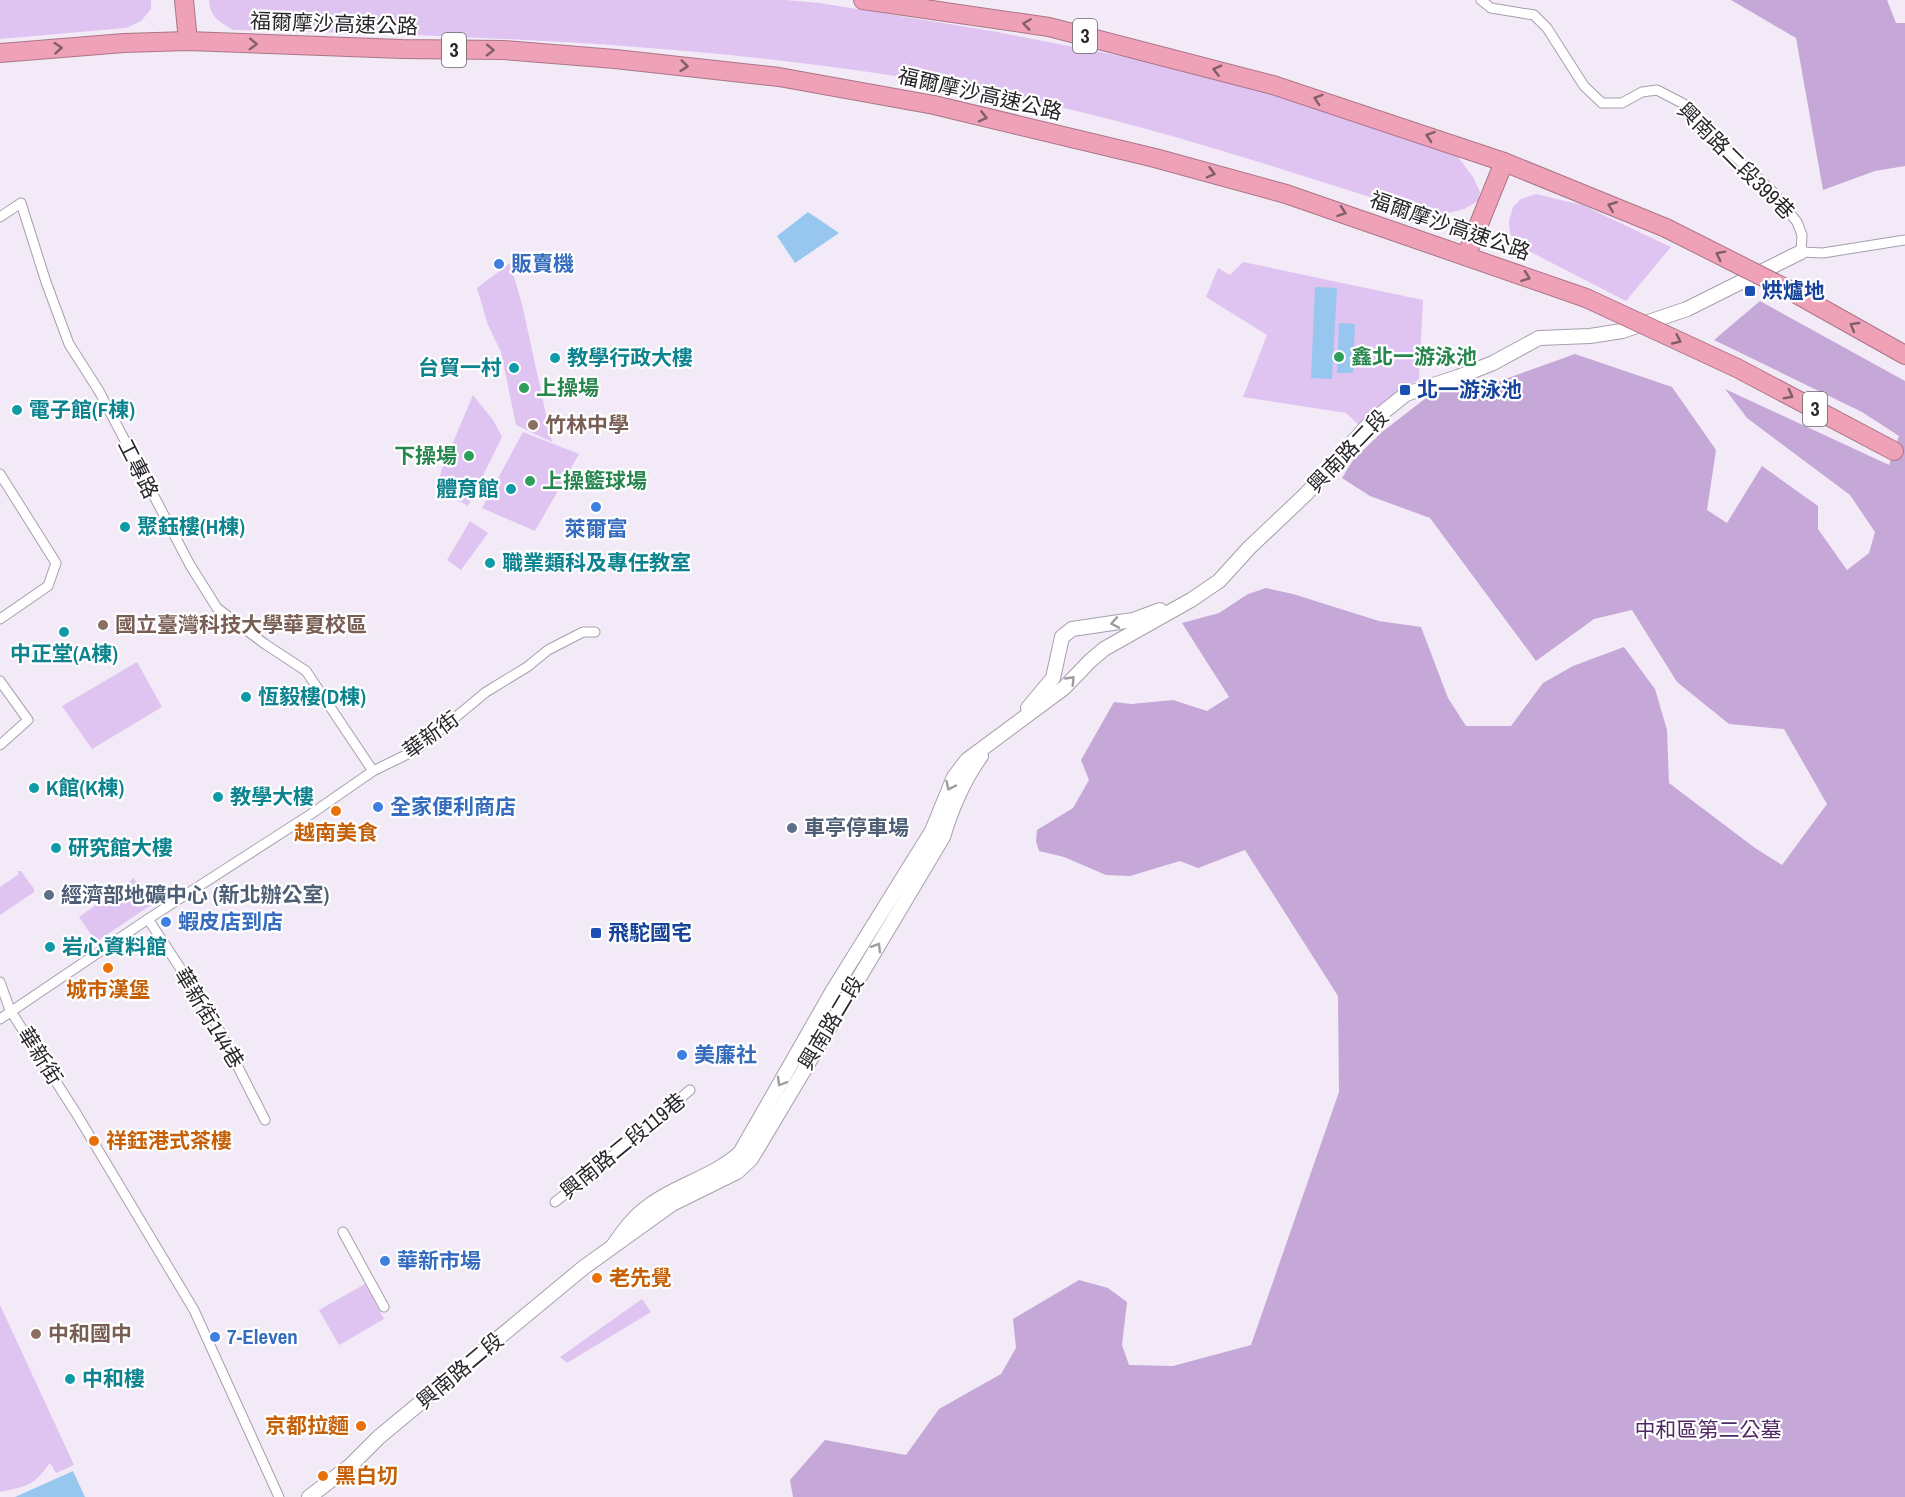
<svg xmlns="http://www.w3.org/2000/svg" width="1905" height="1497" viewBox="0 0 1905 1497" font-family="'Archivo Narrow','Noto Sans TC',sans-serif">
	<style>
		.green { fill: #dfc3f1 }
		.forest { fill: #c5a7d8 }
		.water { fill: #97c7ef }
		.lines { fill: none; stroke-linecap: round; stroke-linejoin: round }
		.street-casing { stroke: #a79fac; stroke-width: 11 }
		.secondary-casing { stroke: #a79fac; stroke-width: 16 }
		.highway-casing { stroke: #aa7686; stroke-width: 20 }
		.street { stroke: #fff; stroke-width: 9 }
		.secondary { stroke: #fff; stroke-width: 14 }
		.highway { stroke: #efa1b7; stroke-width: 18 }
		.highway-bridge-casing { stroke: #aa7686; stroke-width: 20; stroke-linecap: butt }
		.highway-bridge { stroke: #efa1b7; stroke-width: 18 }
		.oneway { stroke: #825d6a }
		.oneway2 { stroke: #9f9da0 }
		.shop-dot { fill: #3f7fe0; stroke: #fff; stroke-width: 2 }
		.transit-dot { fill: #1a4fb4; stroke: #fff; stroke-width: 2 }
		.leisure-dot { fill: #2e9e5b; stroke: #fff; stroke-width: 2 }
		.culture-dot { fill: #0f9aa8; stroke: #fff; stroke-width: 2 }
		.education-dot { fill: #8d6e63; stroke: #fff; stroke-width: 2 }
		.food-dot { fill: #e8710a; stroke: #fff; stroke-width: 2 }
		.service-dot { fill: #5c6f8a; stroke: #fff; stroke-width: 2 }
		.labels { text-anchor: middle; stroke-width: 4.5; stroke-linejoin: round; paint-order: stroke }
		.shield { fill: #fff; stroke: #69676b; stroke-width: 1.5 }
		.shield-label { font-size: 20px; font-weight: bold; fill: #29262b }
		.street-label { font-size: 21px; fill: #29262b; stroke: #fff }
		.shop-label { font-size: 21px; font-weight: bold; fill: #366cbe; stroke: #fff; text-anchor: start }
		.transit-label { font-size: 21px; font-weight: bold; fill: #164399; stroke: #fff; text-anchor: start }
		.leisure-label { font-size: 21px; font-weight: bold; fill: #27864d; stroke: #fff; text-anchor: start }
		.culture-label { font-size: 21px; font-weight: bold; fill: #0d838f; stroke: #fff; text-anchor: start }
		.education-label { font-size: 21px; font-weight: bold; fill: #785e54; stroke: #fff; text-anchor: start }
		.service-label { font-size: 21px; font-weight: bold; fill: #4e5e75; stroke: #fff; text-anchor: start }
		.food-label { font-size: 21px; font-weight: bold; fill: #c56008; stroke: #fff; text-anchor: start }
		.park-label { font-size: 21px; fill: #502964; stroke: #fff }
	</style>
	<rect width="100%" height="100%" fill="#f3eaf8"/>
	<g class="green">
		<path d="M0 0H151V9L141 21 126 28 0 39Z"/>
		<path d="M209 0H785L820 3 992 31 1151 62 1271 94 1428 144 1458 157 1473 177 1480 192 1478 201 1464 209 1437 216 1405 208C1277 168 1150 125 1019 98 761 45 496 36 233 30 219 21 210 18 209 0Z"/>
		<path d="M1536 194 1582 205 1671 247 1626 301 1519 246 1510 233 1509 221 1513 207 1521 199Z"/>
		<path d="M1243 262 1423 300 1419 379 1394 394 1359 425 1346 413 1243 397 1267 335 1206 297 1218 268 1230 275Z"/>
		<path d="M510 263 522 304 552 442 516 425 501 352 488 325 477 288Z"/>
		<path d="M473 395 493 420 502 437 468 506 436 488 443 466Z"/>
		<path d="M523 432 579 454 535 531 482 508Z"/>
		<path d="M470 521 488 533 461 570 447 560Z"/>
		<path d="M137 662 162 707 92 749 62 706Z"/>
		<path d="M17 871H21L34 889V892L0 915V887L19 874Z"/>
		<path d="M134 878 151 905 96 942 79 917Z"/>
		<path d="M365 1284 384 1319 339 1345 319 1310Z"/>
		<path d="M642 1299 651 1312 567 1363 560 1357Z"/>
		<path d="M0 1305 74 1465 56 1473 50 1463C33 1486 28 1486 0 1492Z"/>
	</g>
	<g class="forest">
		<path d="M1731 0H1887L1896 23H1905V166L1875 171 1823 190 1796 38Z"/>
		<path d="M1760 301 1905 381V1497H793L790 1480 825 1440 906 1455 939 1409 1001 1374 1016 1348 1013 1319 1079 1280 1108 1288 1127 1302 1122 1345 1129 1365 1173 1366 1251 1345 1339 1092 1338 996 1245 850 1198 868 1180 861 1130 876 1106 875 1064 857 1039 851 1036 841 1037 830 1073 808 1089 780 1081 760 1114 702 1131 704 1173 700 1207 711 1229 697 1182 623 1219 613 1248 594 1266 588 1293 594 1379 621 1421 627 1448 698 1466 726H1511L1543 683 1573 666 1624 647 1655 689 1667 730 1669 783 1755 848 1782 865 1827 804 1784 729 1729 724 1677 682 1632 610 1594 619 1536 661 1430 518 1370 496 1342 478 1353 460 1382 432 1439 388 1497 382 1575 354 1672 387 1716 450 1707 510 1727 523 1762 466 1818 506V529L1847 570 1869 553 1875 532 1850 495 1747 418 1725 389 1889 465 1899 436 1862 412 1714 340Z"/>
	</g>
	<g class="water">
		<path d="M808 212 839 233 795 263 777 236Z"/>
		<path d="M1315 287 1337 288 1332 379 1311 378Z"/>
		<path d="M1339 323 1355 324 1353 373H1337Z"/>
		<path d="M73 1471 85 1497H15Z"/>
	</g>
	<g class="lines">
		<g class="street-casing">
			<g id="street">
				<path d="M1481 0 1491 8 1534 15 1547 28 1584 86 1602 103H1622L1642 92 1657 90 1684 104 1705 129 1773 192 1797 222 1802 235 1801 252 1823 253 1905 240"/>
				<path d="M0 217 21 203 46 282 69 344 99 391 190 565 217 608 265 644 306 671 373 771"/>
				<path d="M0 474 56 563 48 586 0 619"/>
				<path d="M0 681 28 720 0 745"/>
				<path d="M148 919 213 1018 265 1120"/>
				<path d="M0 982 10 1010 76 1113 194 1310 279 1497"/>
				<path d="M0 1019 148 919 311 814 373 771 416 750 486 692 527 667 548 650 583 632H595"/>
				<path d="M555 1202 599 1167 690 1090"/>
				<path d="M343 1232 384 1307"/>
			</g>
		</g>
		<g class="secondary-casing">
			<g id="secondary">
				<path d="M1028 708 1053 678 1062 637 1072 629 1133 620 1160 610"/>
				<path d="M613 1246C624 1230 634 1216 650 1205 679 1184 711 1178 740 1153L832 992 932 831 954 777 967 760 1064 688 1090 661 1104 649 1191 600 1219 581 1249 548 1306 494 1371 422 1406 394 1458 377 1493 363 1539 338 1590 336 1622 331 1687 309 1801 252"/>
				<path d="M309 1497 351 1465 379 1437 583 1268 672 1204 737 1172 751 1159 943 837C952 807 963 781 981 756"/>
			</g>
		</g>
		<g class="highway-casing">
			<g id="highway">
				<path d="M184 0 188 41"/>
				<path d="M863 0 1049 27 1273 85 1504 162 1666 228"/>
				<path d="M0 53 124 43 188 41 402 49 503 50 615 59 779 77 934 105 1155 158 1286 194 1586 298"/>
				<path d="M1466 256 1504 162"/>
				<path d="M1791 291 1905 355"/>
				<path d="M1737 368 1894 451"/>
			</g>
		</g>
		<use href="#street" class="street"/>
		<use href="#secondary" class="secondary"/>
		<use href="#highway" class="highway"/>
		<g class="highway-bridge-casing">
			<g id="highway-bridge">
				<path d="M1666 228 1791 291"/>
				<path d="M1586 298 1737 368"/>
			</g>
		</g>
		<use href="#highway-bridge" class="highway-bridge"/>
	</g>
	<defs><path id="oneway-chevron" d="M-2-3.5L2.5 0L-2 3.5" fill="none" stroke-width="1.6" stroke-linecap="round" stroke-linejoin="round" transform="scale(1.5)"/></defs>
	<g class="oneway">
		<use href="#oneway-chevron" transform="translate(1027 24) rotate(-172)"/>
		<use href="#oneway-chevron" transform="translate(253 44) rotate(2)"/>
		<use href="#oneway-chevron" transform="translate(58 48) rotate(-4)"/>
		<use href="#oneway-chevron" transform="translate(490 50) rotate(1)"/>
		<use href="#oneway-chevron" transform="translate(684 66) rotate(6)"/>
		<use href="#oneway-chevron" transform="translate(1217 70) rotate(-166)"/>
		<use href="#oneway-chevron" transform="translate(1318 99) rotate(-162)"/>
		<use href="#oneway-chevron" transform="translate(983 117) rotate(14)"/>
		<use href="#oneway-chevron" transform="translate(1430 136) rotate(-161)"/>
		<use href="#oneway-chevron" transform="translate(1211 173) rotate(15)"/>
		<use href="#oneway-chevron" transform="translate(1612 206) rotate(-158)"/>
		<use href="#oneway-chevron" transform="translate(1342 212) rotate(19)"/>
		<use href="#oneway-chevron" transform="translate(1720 255) rotate(-153)"/>
		<use href="#oneway-chevron" transform="translate(1526 277) rotate(20)"/>
		<use href="#oneway-chevron" transform="translate(1854 326) rotate(-150)"/>
		<use href="#oneway-chevron" transform="translate(1677 340) rotate(25)"/>
		<use href="#oneway-chevron" transform="translate(1789 395) rotate(28)"/>
	</g>
	<g class="oneway2">
		<use href="#oneway-chevron" transform="translate(1115 623) rotate(170)"/>
		<use href="#oneway-chevron" transform="translate(1071 680) rotate(-46)"/>
		<use href="#oneway-chevron" transform="translate(950 786) rotate(115)"/>
		<use href="#oneway-chevron" transform="translate(877 947) rotate(-59)"/>
		<use href="#oneway-chevron" transform="translate(781 1082) rotate(120)"/>
	</g>
	<g class="shop-dot">
		<circle cx="499" cy="264" r="6"/>
		<circle cx="596" cy="507" r="6"/>
		<circle cx="378" cy="807" r="6"/>
		<circle cx="166" cy="922" r="6"/>
		<circle cx="682" cy="1055" r="6"/>
		<circle cx="385" cy="1261" r="6"/>
		<circle cx="215" cy="1337" r="6"/>
	</g>
	<g class="transit-dot">
		<rect x="1744" y="285" width="12" height="12" rx="3"/>
		<rect x="1399" y="384" width="12" height="12" rx="3"/>
		<rect x="590" y="927" width="12" height="12" rx="3"/>
	</g>
	<g class="leisure-dot">
		<circle cx="1339" cy="357" r="6"/>
		<circle cx="524" cy="388" r="6"/>
		<circle cx="469" cy="456" r="6"/>
		<circle cx="530" cy="481" r="6"/>
	</g>
	<g class="culture-dot">
		<circle cx="555" cy="358" r="6"/>
		<circle cx="514" cy="368" r="6"/>
		<circle cx="17" cy="410" r="6"/>
		<circle cx="511" cy="489" r="6"/>
		<circle cx="125" cy="527" r="6"/>
		<circle cx="490" cy="563" r="6"/>
		<circle cx="64" cy="632" r="6"/>
		<circle cx="246" cy="697" r="6"/>
		<circle cx="34" cy="788" r="6"/>
		<circle cx="218" cy="797" r="6"/>
		<circle cx="56" cy="848" r="6"/>
		<circle cx="50" cy="947" r="6"/>
		<circle cx="70" cy="1379" r="6"/>
	</g>
	<g class="education-dot">
		<circle cx="533" cy="425" r="6"/>
		<circle cx="103" cy="625" r="6"/>
		<circle cx="36" cy="1334" r="6"/>
	</g>
	<g class="food-dot">
		<circle cx="336" cy="811" r="6"/>
		<circle cx="108" cy="968" r="6"/>
		<circle cx="94" cy="1141" r="6"/>
		<circle cx="597" cy="1278" r="6"/>
		<circle cx="361" cy="1426" r="6"/>
		<circle cx="323" cy="1476" r="6"/>
	</g>
	<g class="service-dot">
		<circle cx="792" cy="828" r="6"/>
		<circle cx="49" cy="895" r="6"/>
	</g>
	<g class="labels">
		<g class="shield">
			<rect x="1073" y="19" width="24" height="34" rx="4.5"/>
			<rect x="442" y="33" width="24" height="34" rx="4.5"/>
			<rect x="1803" y="392" width="24" height="34" rx="4.5"/>
		</g>
		<g class="shield-label">
			<text x="1085" y="43">3</text>
			<text x="454" y="57">3</text>
			<text x="1815" y="416">3</text>
		</g>
		<g class="street-label">
			<text transform="translate(334 24) rotate(2)" y="7">福爾摩沙高速公路</text>
			<text transform="translate(980 94) rotate(13)" y="7">福爾摩沙高速公路</text>
			<text transform="translate(1736 161) rotate(45)" y="7">興南路二段399巷</text>
			<text transform="translate(1450 226) rotate(19)" y="7">福爾摩沙高速公路</text>
			<text transform="translate(1348 451) rotate(-46)" y="7">興南路二段</text>
			<text transform="translate(138 469) rotate(63)" y="7">工專路</text>
			<text transform="translate(431 735) rotate(-36)" y="7">華新街</text>
			<text transform="translate(209 1018) rotate(59)" y="7">華新街144巷</text>
			<text transform="translate(831 1023) rotate(-59)" y="7">興南路二段</text>
			<text transform="translate(40 1056) rotate(58)" y="7">華新街</text>
			<text transform="translate(623 1146) rotate(-39)" y="7">興南路二段119巷</text>
			<text transform="translate(460 1371) rotate(-40)" y="7">興南路二段</text>
		</g>
		<g class="shop-label">
			<text x="511" y="271">販賣機</text>
			<text x="596" y="536" text-anchor="middle">萊爾富</text>
			<text x="390" y="814">全家便利商店</text>
			<text x="178" y="929">蝦皮店到店</text>
			<text x="694" y="1062">美廉社</text>
			<text x="397" y="1268">華新市場</text>
			<text x="227" y="1344">7-Eleven</text>
		</g>
		<g class="transit-label">
			<text x="1762" y="298">烘爐地</text>
			<text x="1417" y="397">北一游泳池</text>
			<text x="608" y="940">飛駝國宅</text>
		</g>
		<g class="leisure-label">
			<text x="1351" y="364">鑫北一游泳池</text>
			<text x="536" y="395">上操場</text>
			<text x="457" y="463" text-anchor="end">下操場</text>
			<text x="542" y="488">上操籃球場</text>
		</g>
		<g class="culture-label">
			<text x="567" y="365">教學行政大樓</text>
			<text x="502" y="375" text-anchor="end">台貿一村</text>
			<text x="29" y="417">電子館(F棟)</text>
			<text x="499" y="496" text-anchor="end">體育館</text>
			<text x="137" y="534">聚鈺樓(H棟)</text>
			<text x="502" y="570">職業類科及專任教室</text>
			<text x="64" y="661" text-anchor="middle">中正堂(A棟)</text>
			<text x="258" y="704">恆毅樓(D棟)</text>
			<text x="46" y="795">K館(K棟)</text>
			<text x="230" y="804">教學大樓</text>
			<text x="68" y="855">研究館大樓</text>
			<text x="62" y="954">岩心資料館</text>
			<text x="82" y="1386">中和樓</text>
		</g>
		<g class="education-label">
			<text x="545" y="432">竹林中學</text>
			<text x="115" y="632">國立臺灣科技大學華夏校區</text>
			<text x="48" y="1341">中和國中</text>
		</g>
		<g class="service-label">
			<text x="804" y="835">車亭停車場</text>
			<text x="61" y="902">經濟部地礦中心 (新北辦公室)</text>
		</g>
		<g class="food-label">
			<text x="336" y="840" text-anchor="middle">越南美食</text>
			<text x="108" y="997" text-anchor="middle">城市漢堡</text>
			<text x="106" y="1148">祥鈺港式茶樓</text>
			<text x="609" y="1285">老先覺</text>
			<text x="349" y="1433" text-anchor="end">京都拉麵</text>
			<text x="335" y="1483">黑白切</text>
		</g>
		<g class="park-label">
			<text x="1708" y="1437">中和區第二公墓</text>
		</g>
	</g>
</svg>
